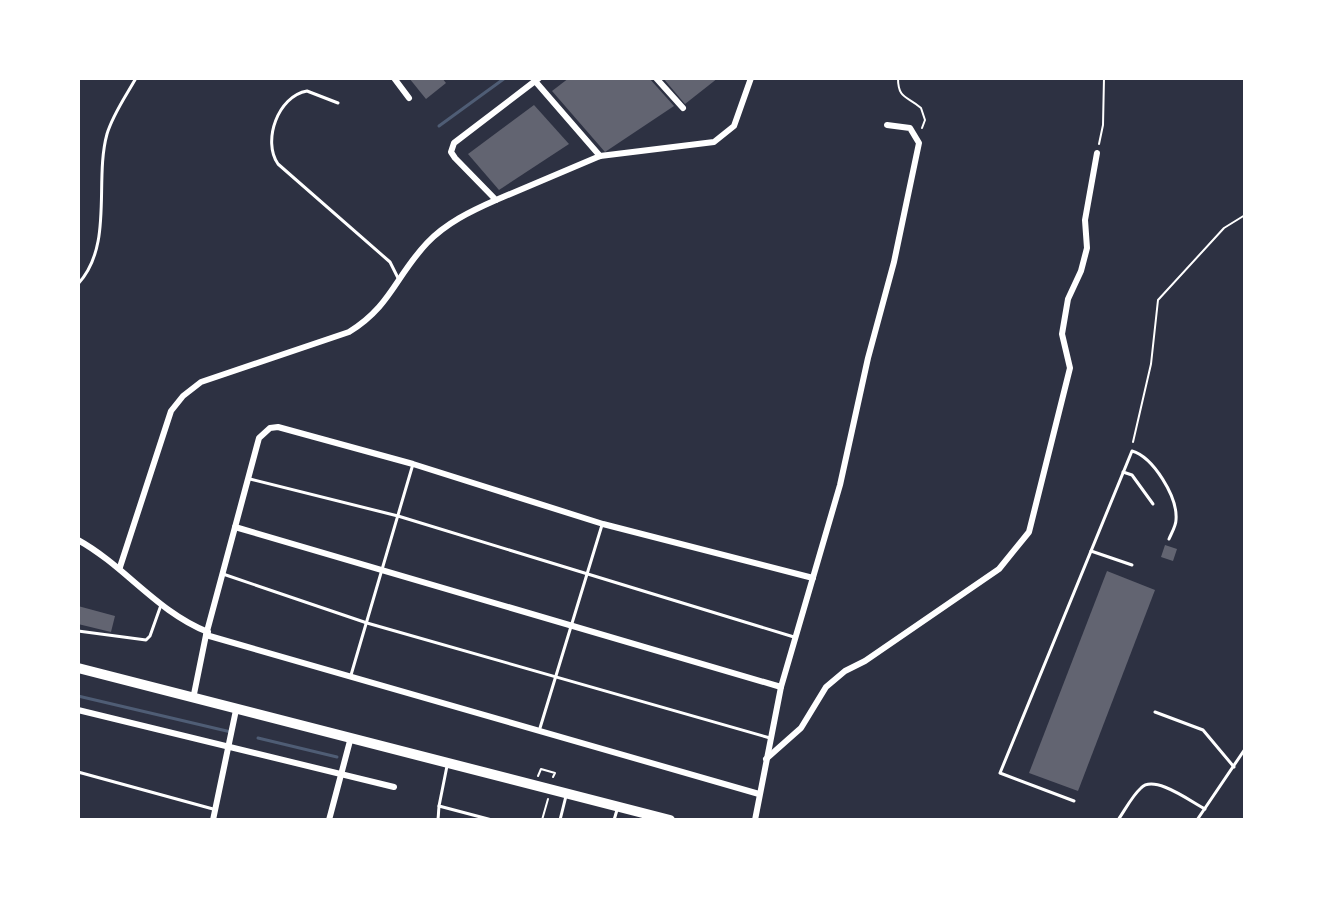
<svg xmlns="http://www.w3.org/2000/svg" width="1323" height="898" viewBox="0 0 1323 898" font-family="'Asap Condensed',sans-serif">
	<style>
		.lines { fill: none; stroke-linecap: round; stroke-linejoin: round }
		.stream { stroke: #4f5d75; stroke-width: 3 }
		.building { fill: #626471 }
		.path { stroke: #fff; stroke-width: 2 }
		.service { stroke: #fff; stroke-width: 3 }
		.minor { stroke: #fff; stroke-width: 6 }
		.trunk { stroke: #fff; stroke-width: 10 }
	</style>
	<rect width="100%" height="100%" fill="#2d3142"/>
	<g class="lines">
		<g class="stream">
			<path d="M439 126 505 78"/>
			<path d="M78 696 231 732"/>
			<path d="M258 738 337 757"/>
		</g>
	</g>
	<g class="building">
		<path d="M409 78H442L446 83 426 99Z"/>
		<path d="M569 78H649L674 106 605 152 552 91Z"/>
		<path d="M663 78H718L685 104Z"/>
		<path d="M534 105 569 144 499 190 468 154Z"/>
		<path d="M1165 545 1177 549 1173 561 1161 557Z"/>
		<path d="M1107 571 1155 590 1078 791 1029 773Z"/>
		<path d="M78 606 115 616 111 632 78 624Z"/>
	</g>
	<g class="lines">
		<g class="path">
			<path d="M898 78C898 99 907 96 921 108L925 120 922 128"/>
			<path d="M1099 144 1103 125 1104 78"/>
			<path d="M1133 442 1151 364 1158 300 1224 228 1245 215"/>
			<path d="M538 776 541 769 555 773 553 777"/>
			<path d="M542 820 548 799"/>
		</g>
		<g class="service">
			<path d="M450 78H456"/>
			<path d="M338 103 307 91C278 96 262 141 278 164L390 262 398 278"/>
			<path d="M78 284C114 245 94 181 107 134 113 114 126 96 136 78"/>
			<path d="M1123 472 1132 475 1153 504"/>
			<path d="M250 479 398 516 794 637"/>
			<path d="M1091 551 1132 565"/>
			<path d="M223 574 367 623 770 738"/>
			<path d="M78 631 146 640 150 636 161 605"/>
			<path d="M351 675 413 464"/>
			<path d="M1155 712 1203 730 1234 767"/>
			<path d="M540 728 602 525"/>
			<path d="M447 766 439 806 492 820"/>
			<path d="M78 772 213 809"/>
			<path d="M1074 801 1000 773 1132 451C1153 457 1178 497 1176 520 1176 526 1171 534 1169 539"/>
			<path d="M438 820 439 806"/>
			<path d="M560 820 566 796"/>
			<path d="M614 820 617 810"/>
			<path d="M1118 820C1125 810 1132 796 1141 788 1154 774 1190 801 1205 809"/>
			<path d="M1197 820 1245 749"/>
		</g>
		<g class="minor">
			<path d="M394 78 409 98"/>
			<path d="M539 78 454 143 451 152 455 158 496 200 600 156 714 142 734 126 751 78"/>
			<path d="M656 78 683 108"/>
			<path d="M535 81 600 156"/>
			<path d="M235 527 781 687"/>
			<path d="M78 540C125 566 157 612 208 632"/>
			<path d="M120 567 171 411 183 396 201 382 349 332C391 306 395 277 427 243 446 223 471 211 496 200"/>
			<path d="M206 635 759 794"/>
			<path d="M193 699 206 635 259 438 270 428 278 427 413 464 603 524 813 578"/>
			<path d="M78 710 394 787"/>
			<path d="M766 759 801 728 826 687 845 671 865 661 999 569 1029 532 1070 368 1062 334 1068 299 1081 271 1087 248 1085 220 1097 153"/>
			<path d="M213 820 236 710"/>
			<path d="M329 820 351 737"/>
			<path d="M755 820 781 687 840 485 868 358 894 262 919 143 910 128 887 125"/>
		</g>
		<path class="trunk" d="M78 668 670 820"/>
	</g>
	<rect width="1323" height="898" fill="none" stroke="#ffffff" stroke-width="160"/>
</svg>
